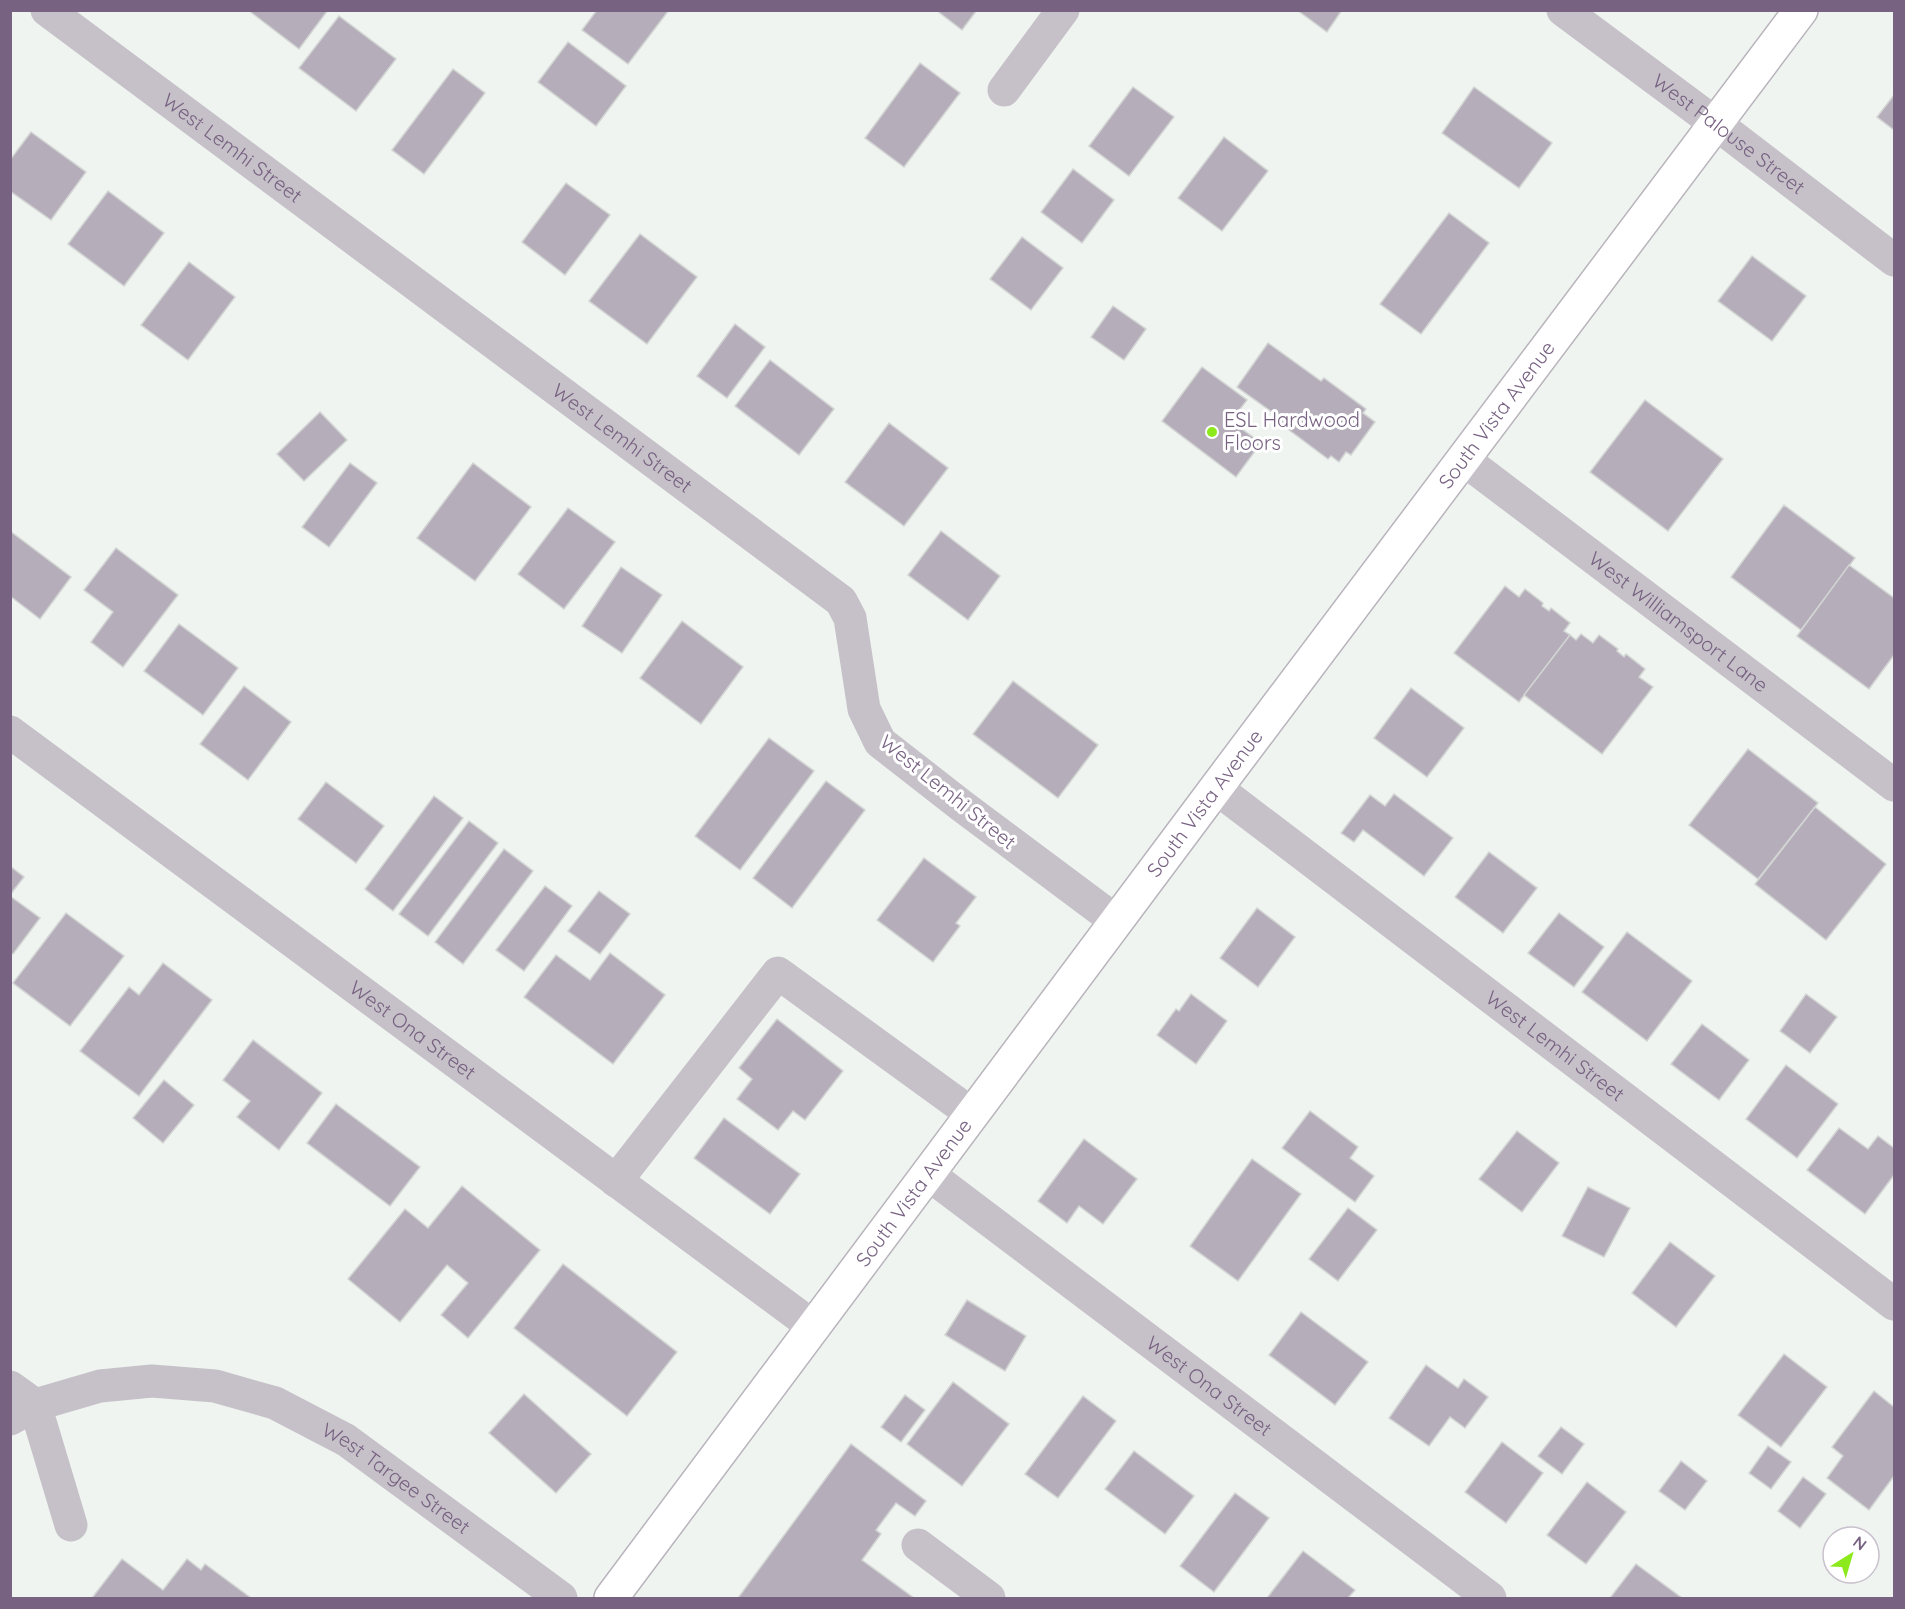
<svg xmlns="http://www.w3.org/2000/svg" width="1905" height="1609" viewBox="0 0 1905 1609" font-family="Quicksand,sans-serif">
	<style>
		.building { fill: #b5aeba; stroke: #d2d5d3; stroke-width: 1.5 }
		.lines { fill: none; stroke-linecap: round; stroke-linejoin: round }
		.major-casing { stroke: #b9b4bc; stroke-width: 36 }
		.minor { stroke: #c6c1c8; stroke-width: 33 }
		.major { stroke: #fff; stroke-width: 33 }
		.poi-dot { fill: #8ce91b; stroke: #fff; stroke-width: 2 }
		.labels { text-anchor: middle; stroke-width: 6; stroke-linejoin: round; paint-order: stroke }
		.street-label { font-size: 20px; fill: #776282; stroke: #fff }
		.poi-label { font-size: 20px; fill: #776282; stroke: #fff; text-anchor: start }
	</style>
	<rect width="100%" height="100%" fill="#eff4f0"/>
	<g class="building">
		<path d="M248 10H328L299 49Z"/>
		<path d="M597 10H669L628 64 582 30Z"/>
		<path d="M936 10H977L962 30Z"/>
		<path d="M1297 10H1342L1327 32Z"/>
		<path d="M339 16 396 59 356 111 299 68Z"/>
		<path d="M568 42 626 86 596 126 538 82Z"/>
		<path d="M920 63 960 93 904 167 865 138Z"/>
		<path d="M453 69 485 93 424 174 392 150Z"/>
		<path d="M1133 87 1174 117 1129 176 1089 146Z"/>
		<path d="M1474 87 1552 143 1519 188 1442 133Z"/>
		<path d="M1894 95V130L1877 117Z"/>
		<path d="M31 132 86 172 51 220 10 191V160Z"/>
		<path d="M1224 137 1268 171 1222 231 1178 198Z"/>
		<path d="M1073 169 1114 200 1082 243 1041 212Z"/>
		<path d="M566 183 610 215 565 275 522 242Z"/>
		<path d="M108 191 164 233 124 286 68 244Z"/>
		<path d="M1449 213 1489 243 1421 334 1380 304Z"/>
		<path d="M640 234 697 277 647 344 589 301Z"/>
		<path d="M1022 237 1063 268 1031 310 990 279Z"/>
		<path d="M1752 256 1806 296 1772 341 1718 301Z"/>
		<path d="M189 262 235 297 188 360 141 325Z"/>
		<path d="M1113 306 1146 329 1124 360 1091 337Z"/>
		<path d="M735 324 765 347 727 398 697 376Z"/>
		<path d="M1268 343 1321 381 1324 378 1366 409 1363 413 1375 422 1351 455 1346 452 1339 462 1331 456 1328 459 1273 418 1276 415 1237 387Z"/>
		<path d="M770 360 834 409 799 455 735 406Z"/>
		<path d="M1202 367 1247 400 1231 421 1261 443 1236 477 1162 421Z"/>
		<path d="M1645 400 1723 459 1668 531 1590 472Z"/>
		<path d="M320 412 347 440 304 481 277 454Z"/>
		<path d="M889 423 948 468 904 526 845 482Z"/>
		<path d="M350 463 377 483 329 547 302 527Z"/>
		<path d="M473 463 531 507 475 581 417 538Z"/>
		<path d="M1784 505 1855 558 1801 630 1731 577Z"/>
		<path d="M568 508 615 542 564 609 518 574Z"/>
		<path d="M10 531 71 577 40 619 10 596Z"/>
		<path d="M941 531 1000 576 968 620 908 575Z"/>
		<path d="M116 548 178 595 123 667 91 642 113 612 84 590Z"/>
		<path d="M1849 565 1894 598V655L1869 689 1797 636Z"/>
		<path d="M621 567 662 595 622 653 582 626Z"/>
		<path d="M1505 586 1519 597 1525 589 1543 603 1542 606 1549 611 1551 608 1570 623 1564 631 1570 635 1519 702 1454 653Z"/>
		<path d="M682 621 743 667 701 724 640 678Z"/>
		<path d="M179 624 238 668 203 715 144 671Z"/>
		<path d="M1581 634 1593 643 1599 635 1618 649 1617 651 1624 657 1626 654 1645 669 1639 677 1653 687 1602 754 1524 695 1570 635 1576 640Z"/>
		<path d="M1013 681 1098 745 1058 798 973 734Z"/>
		<path d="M244 686 291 722 248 780 200 744Z"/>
		<path d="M1411 688 1464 728 1427 777 1374 738Z"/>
		<path d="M769 738 814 771 740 870 695 836Z"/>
		<path d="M1748 749 1818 803 1758 879 1689 825Z"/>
		<path d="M826 781 865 810 792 908 753 878Z"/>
		<path d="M326 782 384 826 356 863 298 819Z"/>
		<path d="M1394 794 1453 838 1424 876 1363 830 1354 842 1341 833 1370 795 1385 806Z"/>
		<path d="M434 796 463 818 393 911 365 889Z"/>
		<path d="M1815 807 1886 864 1826 940 1755 884Z"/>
		<path d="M469 821 498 843 428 936 399 914Z"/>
		<path d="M504 849 533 871 463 964 435 942Z"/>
		<path d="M1489 852 1537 888 1503 933 1455 897Z"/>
		<path d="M924 858 976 897 956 923 960 926 933 962 877 920Z"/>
		<path d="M10 866 24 877 10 895Z"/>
		<path d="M545 886 572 906 524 971 496 950Z"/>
		<path d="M599 891 630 914 600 954 568 931Z"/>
		<path d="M10 896 40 918 13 954 10 952Z"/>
		<path d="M1257 908 1295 937 1258 987 1220 958Z"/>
		<path d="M66 913 124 956 70 1026 13 983Z"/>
		<path d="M1559 913 1604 947 1574 987 1528 953Z"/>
		<path d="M1627 932 1692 981 1647 1041 1582 992Z"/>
		<path d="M610 953 665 995 613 1064 524 997 556 955 590 980Z"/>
		<path d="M163 963 212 1000 139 1096 80 1051 129 987 139 995Z"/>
		<path d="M1191 994 1227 1021 1196 1064 1157 1035 1176 1009 1179 1011Z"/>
		<path d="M1806 994 1837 1017 1810 1053 1780 1031Z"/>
		<path d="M777 1019 843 1071 805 1120 793 1111 778 1130 737 1099 752 1079 739 1068Z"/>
		<path d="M1702 1024 1749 1060 1719 1100 1671 1064Z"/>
		<path d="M253 1040 322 1093 279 1150 237 1117 250 1101 223 1080Z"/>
		<path d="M1786 1065 1838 1104 1797 1158 1746 1119Z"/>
		<path d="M164 1080 194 1105 163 1143 133 1118Z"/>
		<path d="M336 1104 420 1167 390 1206 307 1143Z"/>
		<path d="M1310 1111 1358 1147 1350 1158 1374 1176 1355 1202 1282 1148Z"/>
		<path d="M724 1118 800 1174 770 1214 694 1158Z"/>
		<path d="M1839 1128 1868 1149 1878 1136 1894 1148V1175L1865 1214 1807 1170Z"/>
		<path d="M1517 1131 1559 1163 1522 1212 1479 1179Z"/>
		<path d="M1084 1139 1137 1179 1103 1224 1079 1206 1067 1223 1038 1201Z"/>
		<path d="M1252 1159 1301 1194 1238 1281 1190 1246Z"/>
		<path d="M462 1186 540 1250 468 1338 441 1315 468 1283 447 1265 400 1322 348 1279 405 1209 428 1228Z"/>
		<path d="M1588 1187 1630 1208 1604 1257 1562 1236Z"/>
		<path d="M1348 1208 1377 1230 1338 1281 1309 1259Z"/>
		<path d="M1670 1242 1715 1276 1676 1327 1632 1293Z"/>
		<path d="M563 1264 677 1352 627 1416 514 1328Z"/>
		<path d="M967 1300 1026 1336 1005 1371 945 1335Z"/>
		<path d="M1301 1312 1368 1362 1335 1405 1269 1355Z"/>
		<path d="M1784 1354 1827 1387 1781 1447 1738 1415Z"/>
		<path d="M1426 1365 1458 1388 1464 1379 1488 1397 1465 1428 1450 1417 1429 1446 1389 1418Z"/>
		<path d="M953 1382 1009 1424 962 1486 907 1444Z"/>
		<path d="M1874 1391 1894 1407V1476L1869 1510 1827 1478 1843 1456 1832 1447Z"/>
		<path d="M524 1394 591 1454 556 1493 489 1433Z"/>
		<path d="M905 1395 925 1410 901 1442 881 1427Z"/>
		<path d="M1083 1396 1116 1421 1058 1498 1025 1474Z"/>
		<path d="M1561 1427 1584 1444 1562 1474 1538 1456Z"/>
		<path d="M1502 1442 1543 1473 1506 1523 1465 1492Z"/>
		<path d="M851 1444 926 1501 915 1516 896 1503 876 1530 881 1534 862 1560 914 1598H738Z"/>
		<path d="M1768 1446 1791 1462 1771 1489 1749 1473Z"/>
		<path d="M1134 1451 1194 1496 1165 1534 1105 1489Z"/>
		<path d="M1681 1461 1707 1481 1685 1510 1659 1491Z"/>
		<path d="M1803 1477 1826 1494 1800 1528 1778 1511Z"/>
		<path d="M1587 1482 1626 1512 1586 1564 1547 1535Z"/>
		<path d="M1235 1493 1269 1518 1214 1592 1180 1566Z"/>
		<path d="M1303 1551 1355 1590 1348 1598H1267Z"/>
		<path d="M122 1559 163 1590 187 1559 201 1570 205 1564 251 1598H92Z"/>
		<path d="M1636 1564 1682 1598H1610Z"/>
	</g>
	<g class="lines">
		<g class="major-casing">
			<g id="major">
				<path id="s8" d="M611 1598 1216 788 1801 10"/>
			</g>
		</g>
		<g class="minor">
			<path id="s1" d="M47 10 841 601 850 618 864 709 880 742 962 806 1116 921"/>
			<path id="s2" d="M1563 10 1715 123 1894 260"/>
			<path d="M1004 90 1063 10"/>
			<path id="s3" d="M1463 459 1894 785"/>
			<path id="s4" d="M10 732 814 1327"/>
			<path id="s5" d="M1216 788 1894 1304"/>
			<path id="s6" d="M928 1174 1490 1598"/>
			<path d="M616 1181 778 973 972 1114"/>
			<path d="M10 1387 35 1405 71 1525"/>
			<path id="s7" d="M10 1419 35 1405 100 1386 152 1381 215 1386 275 1403 346 1440 561 1598"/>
			<path d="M918 1545 989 1598"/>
		</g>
		<use href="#major" class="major"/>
	</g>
	<circle class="poi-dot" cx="1212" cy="432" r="6"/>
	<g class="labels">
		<g class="street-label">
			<text dy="7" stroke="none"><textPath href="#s2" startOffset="207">West Palouse Street</textPath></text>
			<text dy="7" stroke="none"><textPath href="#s1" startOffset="231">West Lemhi Street</textPath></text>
			<text dy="7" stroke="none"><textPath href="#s8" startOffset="1478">South Vista Avenue</textPath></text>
			<text dy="7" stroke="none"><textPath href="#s1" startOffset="717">West Lemhi Street</textPath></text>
			<text dy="7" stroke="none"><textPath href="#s3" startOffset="270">West Williamsport Lane</textPath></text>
			<text transform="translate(948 792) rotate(39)" y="7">West Lemhi Street</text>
			<text dy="7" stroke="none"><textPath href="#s8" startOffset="992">South Vista Avenue</textPath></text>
			<text dy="7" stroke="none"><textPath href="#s4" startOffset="501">West Ona Street</textPath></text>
			<text dy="7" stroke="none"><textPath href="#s5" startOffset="426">West Lemhi Street</textPath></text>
			<text dy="7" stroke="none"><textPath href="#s8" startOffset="506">South Vista Avenue</textPath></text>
			<text dy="7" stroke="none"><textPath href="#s6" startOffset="352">West Ona Street</textPath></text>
			<text dy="7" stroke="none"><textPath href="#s7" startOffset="417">West Targee Street</textPath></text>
		</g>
		<g class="poi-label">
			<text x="1224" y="427">ESL Hardwood<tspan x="1224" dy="23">Floors</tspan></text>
		</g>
	</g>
	<rect width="1905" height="1609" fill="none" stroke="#776282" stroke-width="24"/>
	<g transform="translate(1851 1555) rotate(37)"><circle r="28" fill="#ffffff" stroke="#c9c0cd" stroke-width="1.5"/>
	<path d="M0-4.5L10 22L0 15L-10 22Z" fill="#8ce91b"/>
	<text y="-9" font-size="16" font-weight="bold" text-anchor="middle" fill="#776282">N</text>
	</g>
</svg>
